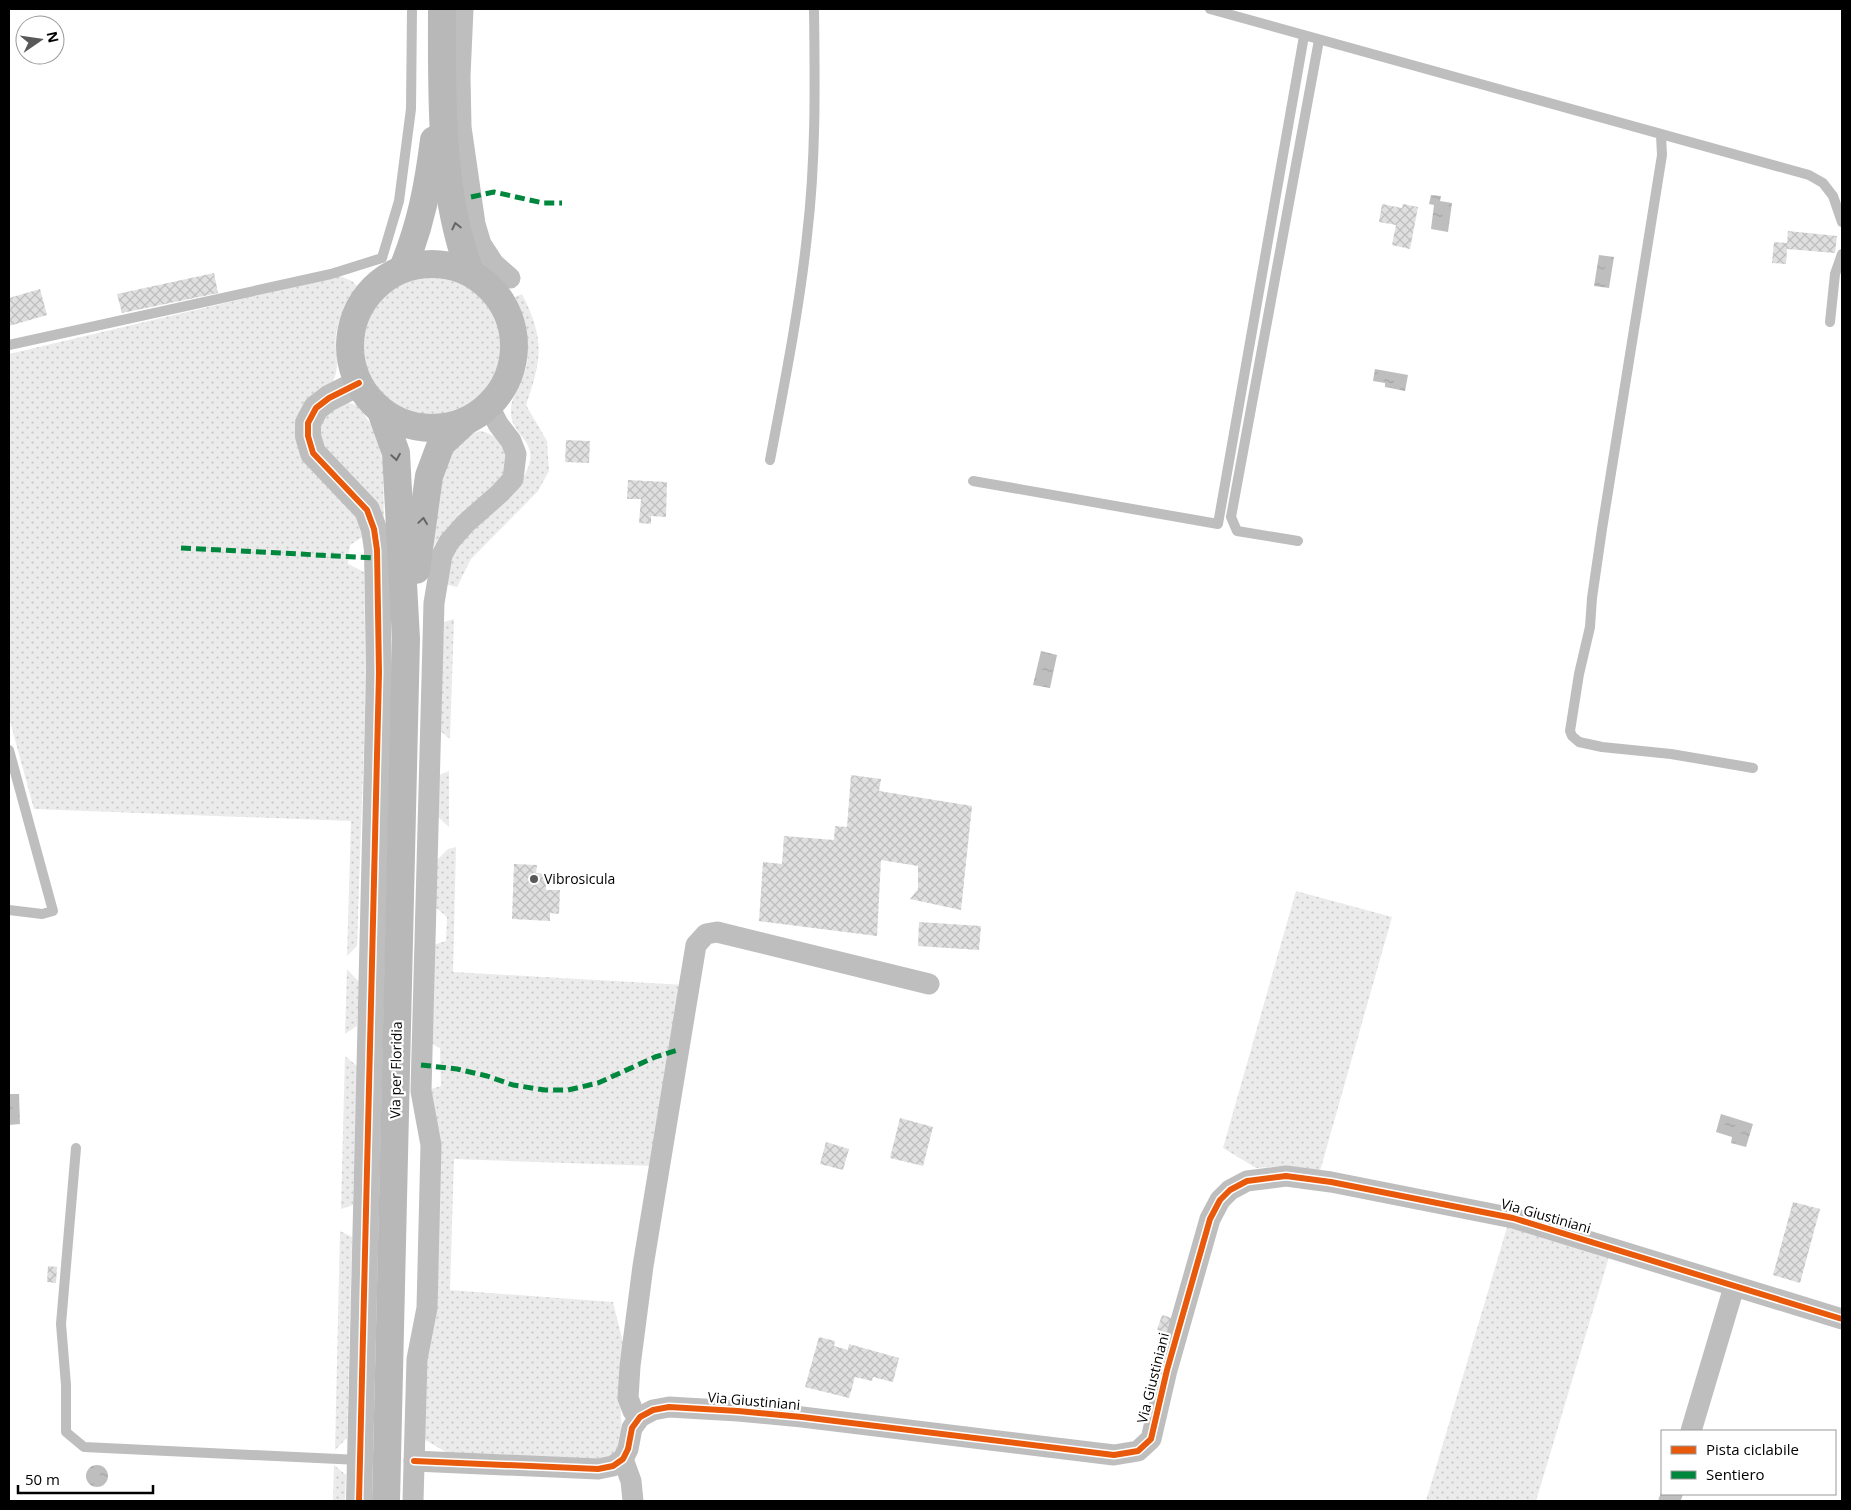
<svg xmlns="http://www.w3.org/2000/svg" width="1851" height="1510" viewBox="0 0 1851 1510" font-family="'Open Sans',sans-serif">
	<style>
		.grass { fill: url(#grass-dots) }
		.water { fill: url(#water-ripples) }
		.building { fill: url(#building-cross-hatch) }
		.lines { fill: none; stroke-linecap: round; stroke-linejoin: round }
		.service { stroke: #bebebe; stroke-width: 10 }
		.minor { stroke: #bebebe; stroke-width: 21 }
		.tertiary { stroke: #bebebe; stroke-width: 26 }
		.secondary { stroke: #b8b8b8; stroke-width: 28 }
		.quiet { stroke: #00873e; stroke-width: 5; stroke-dasharray: 10 5; stroke-linecap: butt }
		.cycleway-casing { stroke: #fff; stroke-width: 9 }
		.cycleway { stroke: #e8590c; stroke-width: 6 }
		.oneway { stroke: #656565 }
		.poi-dot { fill: #595959; stroke: #fff; stroke-width: 2 }
		.labels { text-anchor: middle; stroke-width: 4.5; stroke-linejoin: round; paint-order: stroke }
		.poi-label { font-size: 14px; fill: #000; stroke: #fff; text-anchor: start }
		.street-label { font-size: 14px; fill: #000; stroke: #fff }
	</style>
	<defs>
		<pattern id="grass-dots" width="8" height="8" patternUnits="userSpaceOnUse" patternTransform="scale(1.25)"><rect width="8" height="8" fill="#ebebeb"/><path d="M2 2h.1M6 6h.1" fill="none" stroke="#c8c8c8" stroke-width="1.8" stroke-linecap="round"/></pattern>
		<pattern id="water-ripples" width="26" height="14" patternUnits="userSpaceOnUse" patternTransform="scale(1.25)"><rect width="26" height="14" fill="#bebebe"/><path d="M2 4q2-2 4 0t4 0M15 11q2-2 4 0t4 0" fill="none" stroke="#a2a2a2"/></pattern>
		<pattern id="building-cross-hatch" width="8" height="8" patternUnits="userSpaceOnUse" patternTransform="scale(1.25)"><rect width="8" height="8" fill="#dfdfdf"/><path d="M0 0l8 8M0 8l8-8" fill="none" stroke="#bebebe"/></pattern>
	</defs>
	<rect width="100%" height="100%" fill="#fff"/>
	<g class="grass">
		<circle cx="433" cy="346" r="71"/>
		<path d="M340 276 352 281 360 289C350 301 340 313 337 329 332 349 343 367 331 385 325 396 309 405 299 413L357 510 367 534 350 545 348 564 364 572 366 682 357 946 347 956 351 821 34 809 9 718V354Z"/>
		<path d="M522 294C545 339 542 359 526 405L547 441 549 471 538 491 471 559 457 587 444 584 448 559 457 546 519 484C550 439 508 441 511 408 512 395 522 381 526 368 532 349 520 316 513 298Z"/>
		<path d="M349 403 357 405 375 430 379 443 383 463 384 522 322 449 318 425 322 417 339 404Z"/>
		<path d="M480 431C496 434 500 442 507 455L504 474 499 481 440 537 430 552C435 517 437 439 480 431Z"/>
		<path d="M454 619 450 739 439 730 444 622Z"/>
		<path d="M449 771V827L436 815 437 776Z"/>
		<path d="M456 847 453 972 685 985 654 1166 454 1159 450 1290 613 1302 624 1347 620 1394 622 1440 616 1452 609 1459 456 1458 422 1438 431 1089 441 1086 440 1048 432 1044 433 945 446 941 447 917 435 907 437 860 448 849Z"/>
		<path d="M1296 891 1392 917 1320 1171 1285 1166 1256 1168 1223 1148Z"/>
		<path d="M347 969 359 982 357 1026 345 1034Z"/>
		<path d="M345 1056 357 1066 353 1205 341 1209Z"/>
		<path d="M1508 1224 1609 1257 1536 1501H1426Z"/>
		<path d="M340 1231 352 1237 347 1438 335 1450Z"/>
		<path d="M334 1465 346 1475 345 1501H333Z"/>
	</g>
	<g class="water">
		<path d="M1431 195 1441 196 1440 201 1452 203 1448 232 1431 229 1434 205 1429 204Z"/>
		<path d="M1599 255 1614 257 1609 288 1594 286Z"/>
		<path d="M1375 369 1408 375 1405 391 1385 387V383L1373 381Z"/>
		<path d="M1041 651 1057 655 1050 688 1033 685Z"/>
		<path d="M9 1094H19L20 1124 9 1125Z"/>
		<path d="M1721 1114 1753 1124 1746 1147 1731 1143 1732 1137 1716 1132Z"/>
		<circle cx="97" cy="1476" r="11"/>
	</g>
	<g class="building">
		<path d="M1382 204 1402 208 1403 204 1418 207 1410 249 1392 245 1396 225 1379 222Z"/>
		<path d="M1788 231 1837 236 1835 253 1787 249 1786 264 1772 263 1774 242 1787 243Z"/>
		<path d="M214 273 218 293 122 313 117 294Z"/>
		<path d="M40 289 47 315 9 326V298Z"/>
		<path d="M566 440 590 441 589 463 565 462Z"/>
		<path d="M628 480 667 482 666 517 651 516V524L639 523 641 499H627Z"/>
		<path d="M851 775 881 779 879 791 972 806 961 910 910 899 918 889V866L881 860 877 936 759 921 763 862 782 864 784 836 834 840 835 826 847 827Z"/>
		<path d="M514 864 537 865 536 873 546 874V890H560L559 914 550 913V921L512 919Z"/>
		<path d="M919 922 981 926 979 950 918 946Z"/>
		<path d="M900 1118 933 1127 923 1166 890 1158Z"/>
		<path d="M826 1142 849 1149 843 1170 820 1164Z"/>
		<path d="M1793 1202 1820 1209 1800 1283 1773 1275Z"/>
		<path d="M48 1266 57 1267 56 1283 47 1282Z"/>
		<path d="M1162 1315 1176 1319 1171 1335 1157 1330Z"/>
		<path d="M819 1337 835 1341 834 1346 848 1350 849 1344 899 1358 893 1382 873 1377 872 1381 855 1377 849 1398 805 1387Z"/>
	</g>
	<g class="lines">
		<g class="service">
			<path d="M1210 9 1809 175 1823 183 1833 196 1842 222"/>
			<path d="M1661 135 1662 155 1602 529 1592 598 1590 627 1579 674 1570 731 1572 736 1579 742 1602 747 1671 754 1753 768"/>
			<path d="M1830 322 1835 274 1842 254"/>
			<path d="M9 345 331 274 382 258 399 201 411 109 412 9"/>
			<path d="M770 460C784 386 799 311 807 236 816 160 815 85 814 9"/>
			<path d="M973 481 1218 524 1304 36"/>
			<path d="M1298 541 1237 531 1231 517 1319 40"/>
			<path d="M9 750 53 911 42 914 9 910"/>
			<path d="M76 1148 61 1324 66 1385V1432L84 1447 359 1460"/>
		</g>
		<g class="minor">
			<path d="M463 9 460 76 461 127 475 224 481 244 494 264 510 278"/>
			<path d="M640 1417 633 1411 628 1398 630 1366 643 1266 696 945 706 934 717 932 929 984"/>
			<path d="M1691 1431 1734 1287"/>
			<path d="M623 1459 631 1481 633 1501"/>
			<path d="M414 1461 598 1469 613 1466 623 1459 628 1449 632 1428 640 1417 653 1410 669 1407 738 1411 802 1417 1114 1455 1138 1451 1151 1439 1167 1370 1210 1219 1220 1200 1230 1190 1247 1181 1286 1176 1331 1182 1513 1218 1842 1319"/>
			<path d="M413 1501 417 1359 427 1308 431 1145 421 1091 434 603 442 555 449 542 465 524 500 493 513 479 516 454 511 441 498 424 489 406"/>
			<path d="M1669 1501 1672 1494"/>
		</g>
		<path class="tertiary" d="M359 1501 379 673 377 550 374 529 367 510 313 453 308 436V423L316 408 329 398 359 383"/>
		<g class="secondary">
			<path d="M442 9C442 96 439 190 470 272"/>
			<circle cx="432" cy="346" r="82"/>
			<path d="M403 268C421 224 428 187 434 140"/>
			<path d="M381 411 396 453 406 639 386 1501"/>
			<path d="M416 570 429 476 441 444 466 421"/>
		</g>
		<g class="quiet">
			<path d="M471 197 494 192 543 203H562"/>
			<path d="M181 548 377 558"/>
			<path d="M421 1065 457 1069 487 1076 513 1085 545 1090H568L598 1083 655 1057 678 1050"/>
		</g>
		<g class="cycleway-casing">
			<g id="cycleway">
				<path d="M414 1461 598 1469 613 1466 623 1459 628 1449 632 1428 640 1417 653 1410 669 1407 738 1411 802 1417 1114 1455 1138 1451 1151 1439 1167 1370 1210 1219 1220 1200 1230 1190 1247 1181 1286 1176 1331 1182 1513 1218 1842 1319"/>
				<path d="M359 1501 379 673 377 550 374 529 367 510 313 453 308 436V423L316 408 329 398 359 383"/>
			</g>
		</g>
		<use href="#cycleway" class="cycleway"/>
	</g>
	<defs><path id="oneway-chevron" d="M-2-3.5L2.5 0L-2 3.5" fill="none" stroke-width="1.6" stroke-linecap="round" stroke-linejoin="round" transform="scale(1.25)"/></defs>
	<g class="oneway">
		<use href="#oneway-chevron" transform="translate(456 226) rotate(-103)"/>
		<use href="#oneway-chevron" transform="translate(396 457) rotate(81)"/>
		<use href="#oneway-chevron" transform="translate(423 521) rotate(-82)"/>
	</g>
	<circle class="poi-dot" cx="534" cy="879" r="5"/>
	<g class="labels">
		<g class="poi-label">
			<text x="544" y="884">Vibrosicula</text>
		</g>
		<g class="street-label">
			<text transform="translate(396 1070) rotate(-89)" y="5">Via per Floridia</text>
			<text transform="translate(1546 1216) rotate(16)" y="5">Via Giustiniani</text>
			<text transform="translate(1153 1378) rotate(-76)" y="5">Via Giustiniani</text>
			<text transform="translate(754 1401) rotate(5)" y="5">Via Giustiniani</text>
		</g>
	</g>
	<rect width="1851" height="1510" fill="none" stroke="#000000" stroke-width="20"/>
	<rect x="1661" y="1430" width="175" height="65" fill="#ffffff" stroke="#999999"/>
	<rect x="1671" y="1446" width="25" height="8" fill="#e8590c" stroke="#999999"/>
	<text x="1706" y="1455" font-size="15" fill="#000000">Pista ciclabile</text>
	<rect x="1671" y="1471" width="25" height="8" fill="#00873e" stroke="#999999"/>
	<text x="1706" y="1480" font-size="15" fill="#000000">Sentiero</text>
	<g transform="translate(40 40) rotate(77)"><circle r="24" fill="#ffffff" stroke="#999999"/>
	<path d="M0-4L9 19L0 12L-9 19Z" fill="#595959"/>
	<text y="-8" font-size="14" font-weight="bold" text-anchor="middle" fill="#000000">N</text>
	</g>
	<path d="M18 1485v8h135v-8" fill="none" stroke="#000000" stroke-width="2.5"/>
	<text x="25" y="1485" font-size="15" fill="#000000" stroke="#ffffff" stroke-width="4" paint-order="stroke">50 m</text>
</svg>
